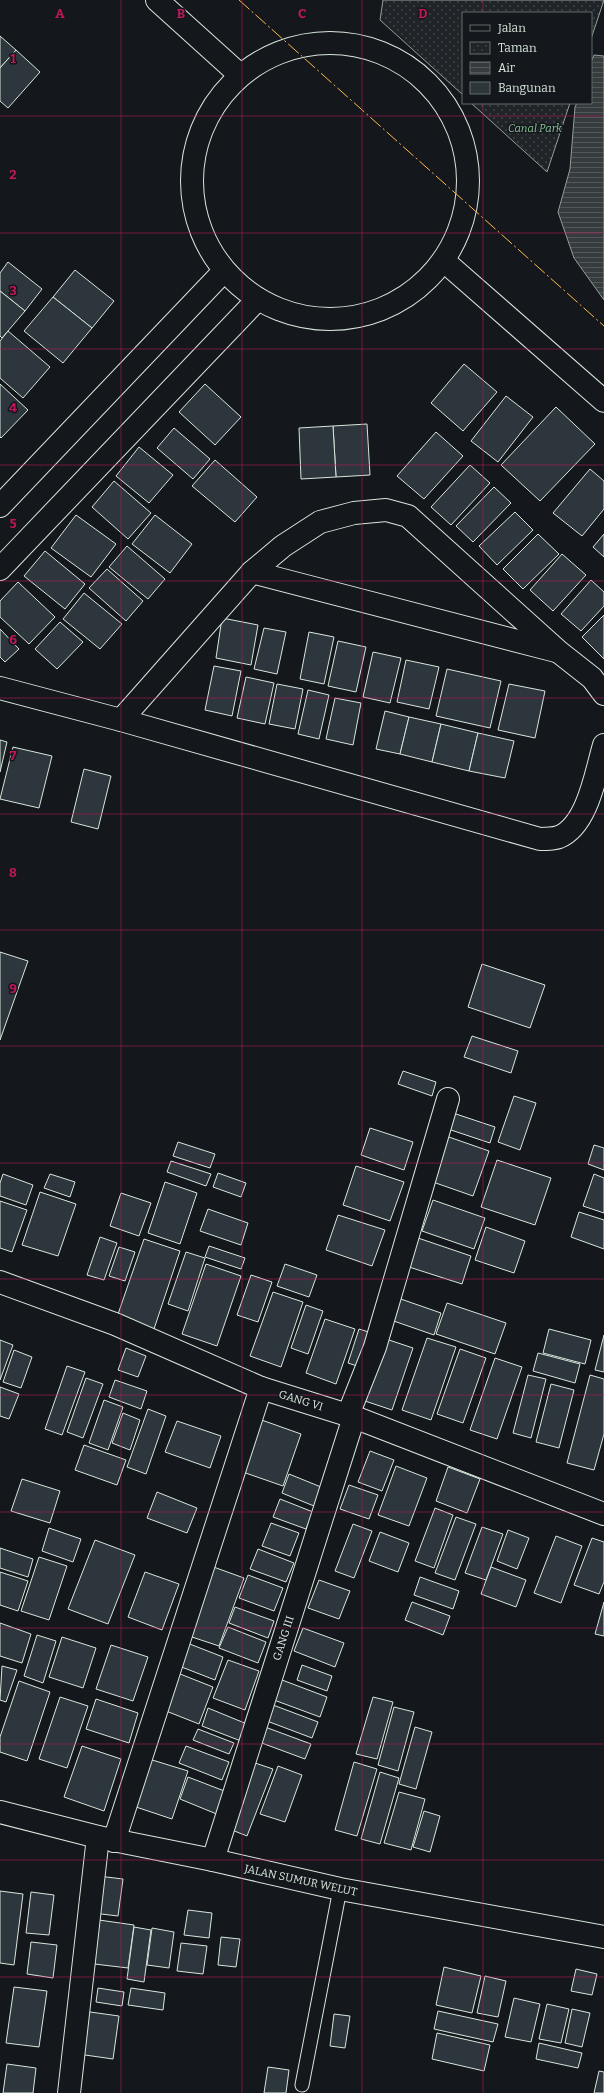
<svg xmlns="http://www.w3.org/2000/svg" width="604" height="2093" viewBox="0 0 604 2093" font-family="Bitter,serif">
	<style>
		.park { fill: url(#park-dots); stroke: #939e99 }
		.water { fill: url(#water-rules); stroke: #939e99 }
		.building { fill: #2c363c; stroke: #d8e6dc }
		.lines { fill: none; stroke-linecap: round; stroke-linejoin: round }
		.service-casing { stroke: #d8e6dc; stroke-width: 15 }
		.minor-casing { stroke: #d8e6dc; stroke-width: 24 }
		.tertiary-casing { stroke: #d8e6dc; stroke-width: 24 }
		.service { stroke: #14181c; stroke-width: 13 }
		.minor { stroke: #14181c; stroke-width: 22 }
		.tertiary { stroke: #14181c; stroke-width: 22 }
		.power { stroke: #ffb74d; stroke-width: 1; stroke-dasharray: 14 3 2 3; stroke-linecap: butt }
		.grid { fill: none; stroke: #c2185b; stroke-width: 1; stroke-opacity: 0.55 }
		.labels { text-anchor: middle; stroke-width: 3; stroke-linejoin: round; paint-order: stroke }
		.park-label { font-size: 11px; font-style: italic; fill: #8ac095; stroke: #14181c }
		.street-label { font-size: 11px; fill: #d8e6dc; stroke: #14181c }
		.grid-label { font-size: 13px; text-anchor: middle; font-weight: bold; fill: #c2185b; stroke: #14181c; stroke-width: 3; stroke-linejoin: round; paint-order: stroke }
	</style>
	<defs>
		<pattern id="park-dots" width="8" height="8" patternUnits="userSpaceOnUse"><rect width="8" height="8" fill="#202428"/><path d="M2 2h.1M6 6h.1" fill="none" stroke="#404447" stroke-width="1.8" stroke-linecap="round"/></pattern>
		<pattern id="water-rules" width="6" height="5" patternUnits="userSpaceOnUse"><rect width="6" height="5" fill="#363b3e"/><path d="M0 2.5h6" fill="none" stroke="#525759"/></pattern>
	</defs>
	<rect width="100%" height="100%" fill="#14181c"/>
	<g class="park">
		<path d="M383 0H604L591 39V13H463V95L380 20Z"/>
		<path d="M471 103H570L547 172Z"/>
	</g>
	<path class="water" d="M594 55 604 56V300L574 258 558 212 570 169 575 107 577 103H591V62Z"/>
	<g class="building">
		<path d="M0 36 16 50 0 68Z"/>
		<path d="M16 50 40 72 8 108 0 101V68Z"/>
		<path d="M8 262 42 289 25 311 0 291V273Z"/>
		<path d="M75 270 114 301 92 328 53 297Z"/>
		<path d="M0 291 25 311 2 338 0 336Z"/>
		<path d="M53 297 92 328 63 363 24 331Z"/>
		<path d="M8 331 50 367 23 398 0 378V341Z"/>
		<path d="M464 364 497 392 463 431 431 403Z"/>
		<path d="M0 384 28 410 1 438 0 437Z"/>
		<path d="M205 384 241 417 215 445 179 412Z"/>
		<path d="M506 396 533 417 498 462 471 441Z"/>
		<path d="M556 407 595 444 540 501 501 465Z"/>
		<path d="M367 424 370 475 336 477 333 426Z"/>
		<path d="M333 426 336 477 301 479 299 428Z"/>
		<path d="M174 428 210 459 193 479 157 448Z"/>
		<path d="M436 432 463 456 424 499 397 476Z"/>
		<path d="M139 447 173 475 149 503 116 476Z"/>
		<path d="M215 460 257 497 235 522 192 486Z"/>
		<path d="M470 465 490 483 451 525 431 507Z"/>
		<path d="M590 469 604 481V509L582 536 553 513Z"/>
		<path d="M114 481 151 513 128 539 92 507Z"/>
		<path d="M494 487 511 503 473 542 456 526Z"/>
		<path d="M515 512 533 530 497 565 479 546Z"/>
		<path d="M76 515 116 544 91 577 51 548Z"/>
		<path d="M155 515 192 544 170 573 132 544Z"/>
		<path d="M538 534 559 554 523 589 503 569Z"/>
		<path d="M604 534V557L593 547Z"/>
		<path d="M127 546 165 579 148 599 109 567Z"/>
		<path d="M45 551 85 584 65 609 24 576Z"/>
		<path d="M562 554 586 575 553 611 530 590Z"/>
		<path d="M107 569 143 601 126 621 89 588Z"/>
		<path d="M591 580 604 592V606L581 631 561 614Z"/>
		<path d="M18 582 55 617 29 644 0 617V601Z"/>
		<path d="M84 593 122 624 100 649 63 619Z"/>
		<path d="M604 615V659L582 637Z"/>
		<path d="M222 618 258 625 251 665 216 658Z"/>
		<path d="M60 622 83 642 57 669 35 649Z"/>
		<path d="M264 628 286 632 277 674 254 669Z"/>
		<path d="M0 629 19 649 5 662 0 657Z"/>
		<path d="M309 632 334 637 324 684 300 679Z"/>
		<path d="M338 641 366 647 356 692 328 686Z"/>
		<path d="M373 652 401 658 390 703 363 697Z"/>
		<path d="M406 660 439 667 429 709 397 702Z"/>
		<path d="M214 666 241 671 232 716 205 710Z"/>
		<path d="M447 669 501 681 490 728 436 716Z"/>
		<path d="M246 677 274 683 265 724 237 718Z"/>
		<path d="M277 684 303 689 295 729 269 724Z"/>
		<path d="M509 684 545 691 535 738 498 730Z"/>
		<path d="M308 690 329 695 319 739 298 734Z"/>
		<path d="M335 698 361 703 353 745 326 739Z"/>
		<path d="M385 711 409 717 400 754 376 749Z"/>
		<path d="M409 717 441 724 432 762 400 754Z"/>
		<path d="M441 724 478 733 469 771 432 762Z"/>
		<path d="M478 733 514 741 505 778 469 771Z"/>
		<path d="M0 740 7 742 0 772Z"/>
		<path d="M13 747 52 756 39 808 0 799Z"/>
		<path d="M84 769 111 776 98 829 71 822Z"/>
		<path d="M0 952 28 961 0 1040Z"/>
		<path d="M482 964 545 985 530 1028 468 1007Z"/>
		<path d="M472 1036 518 1051 511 1073 464 1057Z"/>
		<path d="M403 1071 436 1082 432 1096 398 1084Z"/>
		<path d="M514 1096 536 1103 520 1150 498 1142Z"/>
		<path d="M453 1113 495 1127 490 1143 448 1129Z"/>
		<path d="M370 1128 413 1142 404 1170 361 1155Z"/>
		<path d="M446 1136 489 1151 473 1196 430 1181Z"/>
		<path d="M178 1142 215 1154 210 1168 173 1156Z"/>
		<path d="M594 1145 604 1148V1170L588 1164Z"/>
		<path d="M497 1160 551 1178 535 1225 481 1207Z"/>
		<path d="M171 1161 211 1174 206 1186 167 1172Z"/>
		<path d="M356 1166 404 1182 390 1221 343 1205Z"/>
		<path d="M218 1173 246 1183 241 1197 213 1187Z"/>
		<path d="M3 1174 33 1185 26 1205 0 1196V1183Z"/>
		<path d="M50 1174 75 1182 70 1197 44 1188Z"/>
		<path d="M594 1174 604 1178V1213L583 1206Z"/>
		<path d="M165 1182 197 1193 180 1244 148 1233Z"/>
		<path d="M40 1192 76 1204 58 1256 22 1245Z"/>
		<path d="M121 1193 151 1203 139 1236 110 1226Z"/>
		<path d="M433 1200 485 1218 474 1249 422 1231Z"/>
		<path d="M0 1201 27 1210 12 1252 0 1248Z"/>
		<path d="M208 1209 248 1223 241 1245 200 1231Z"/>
		<path d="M579 1212 604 1220V1249L571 1237Z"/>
		<path d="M338 1215 385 1230 372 1266 326 1250Z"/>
		<path d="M486 1227 525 1241 514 1273 475 1260Z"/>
		<path d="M100 1237 117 1243 104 1280 87 1275Z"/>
		<path d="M415 1237 471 1256 462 1284 406 1266Z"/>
		<path d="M144 1239 180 1251 154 1329 117 1317Z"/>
		<path d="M209 1246 245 1258 241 1269 205 1257Z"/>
		<path d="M119 1247 135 1252 125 1281 109 1276Z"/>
		<path d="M186 1252 205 1258 188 1311 168 1304Z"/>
		<path d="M206 1264 241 1276 217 1346 182 1334Z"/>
		<path d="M285 1264 317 1275 309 1297 277 1286Z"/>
		<path d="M251 1275 272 1282 258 1322 237 1315Z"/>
		<path d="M273 1292 303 1302 281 1367 250 1356Z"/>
		<path d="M395 1297 441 1313 434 1335 388 1319Z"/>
		<path d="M447 1303 506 1323 495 1354 436 1334Z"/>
		<path d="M306 1305 323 1311 308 1354 291 1348Z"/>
		<path d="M325 1319 355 1329 336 1384 306 1373Z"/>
		<path d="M359 1329 375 1334 363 1368 348 1363Z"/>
		<path d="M549 1329 591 1340 585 1364 543 1353Z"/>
		<path d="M604 1335V1372L595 1370Z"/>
		<path d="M383 1338 413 1348 392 1410 362 1400Z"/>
		<path d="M427 1338 456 1347 431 1420 402 1410Z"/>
		<path d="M0 1340 13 1345 0 1380Z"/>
		<path d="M126 1348 146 1356 138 1377 118 1370Z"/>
		<path d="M460 1349 486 1358 463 1423 437 1414Z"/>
		<path d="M14 1350 32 1357 21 1388 3 1382Z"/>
		<path d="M538 1353 580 1364 575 1383 533 1371Z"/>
		<path d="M495 1358 522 1367 497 1439 470 1430Z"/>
		<path d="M67 1366 85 1372 62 1435 45 1429Z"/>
		<path d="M528 1375 546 1379 531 1438 513 1433Z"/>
		<path d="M590 1375 604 1379V1434L594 1470 567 1463Z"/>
		<path d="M86 1378 103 1384 83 1438 67 1432Z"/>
		<path d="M115 1380 147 1391 141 1409 109 1397Z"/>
		<path d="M551 1384 574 1390 559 1448 536 1442Z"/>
		<path d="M0 1387 19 1394 9 1419 0 1416Z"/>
		<path d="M104 1400 123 1407 108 1450 89 1443Z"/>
		<path d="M148 1409 166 1416 146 1474 127 1467Z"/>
		<path d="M123 1413 140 1420 130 1450 112 1443Z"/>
		<path d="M256 1418 301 1434 283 1486 237 1470Z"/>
		<path d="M177 1421 221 1436 210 1468 165 1452Z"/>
		<path d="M84 1445 126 1460 117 1485 75 1470Z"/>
		<path d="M370 1451 394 1460 382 1491 358 1482Z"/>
		<path d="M396 1466 427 1478 409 1526 378 1515Z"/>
		<path d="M448 1467 480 1479 467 1513 436 1501Z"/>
		<path d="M289 1474 321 1487 314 1506 282 1493Z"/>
		<path d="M22 1479 60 1491 50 1523 11 1511Z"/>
		<path d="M349 1485 378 1495 369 1519 340 1509Z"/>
		<path d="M157 1492 197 1508 187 1533 147 1518Z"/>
		<path d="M280 1499 313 1512 306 1529 273 1517Z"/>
		<path d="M435 1508 453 1515 434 1568 415 1561Z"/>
		<path d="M456 1517 476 1524 455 1580 435 1573Z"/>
		<path d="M271 1523 299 1533 290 1556 262 1546Z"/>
		<path d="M353 1524 372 1531 354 1578 335 1571Z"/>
		<path d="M482 1527 503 1534 486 1580 465 1573Z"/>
		<path d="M49 1528 81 1539 73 1562 42 1551Z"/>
		<path d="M508 1530 529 1538 517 1569 497 1561Z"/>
		<path d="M380 1532 409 1543 398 1572 369 1561Z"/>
		<path d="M556 1536 582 1546 561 1603 534 1593Z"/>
		<path d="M592 1538 604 1542V1582L599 1594 574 1585Z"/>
		<path d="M95 1540 135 1555 108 1624 68 1609Z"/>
		<path d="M0 1548 33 1559 28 1577 0 1568Z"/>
		<path d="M258 1549 294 1563 286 1582 250 1569Z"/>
		<path d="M39 1557 67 1566 49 1620 21 1611Z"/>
		<path d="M208 1565 244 1578 219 1646 183 1634Z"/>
		<path d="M491 1567 526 1580 516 1607 481 1594Z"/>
		<path d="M0 1572 28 1581 18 1611 0 1605Z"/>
		<path d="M145 1572 179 1584 162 1630 128 1617Z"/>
		<path d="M248 1575 283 1588 274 1611 239 1598Z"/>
		<path d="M420 1577 459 1591 453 1609 414 1595Z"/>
		<path d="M319 1580 350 1591 339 1619 308 1608Z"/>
		<path d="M412 1602 450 1616 443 1635 405 1620Z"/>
		<path d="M604 1602V1636L595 1634Z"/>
		<path d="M235 1607 274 1621 268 1638 229 1623Z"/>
		<path d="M0 1623 31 1634 22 1663 0 1656Z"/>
		<path d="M228 1627 266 1642 258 1663 219 1648Z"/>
		<path d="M303 1628 344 1643 335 1667 294 1651Z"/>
		<path d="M37 1635 56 1641 43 1683 24 1676Z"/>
		<path d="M62 1637 96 1648 83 1688 49 1677Z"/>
		<path d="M182 1641 223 1657 215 1680 174 1664Z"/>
		<path d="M111 1645 148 1657 133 1701 96 1689Z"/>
		<path d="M228 1660 259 1671 245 1710 213 1698Z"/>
		<path d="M302 1665 332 1676 327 1691 297 1680Z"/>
		<path d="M2 1666 17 1670 6 1702 0 1700Z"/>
		<path d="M175 1672 213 1687 199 1724 161 1709Z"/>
		<path d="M282 1680 327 1697 320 1717 274 1700Z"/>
		<path d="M19 1681 50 1692 27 1761 0 1752V1737Z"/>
		<path d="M60 1697 88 1706 67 1768 39 1759Z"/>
		<path d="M373 1697 393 1702 377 1759 356 1754Z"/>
		<path d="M96 1699 138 1713 129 1743 86 1729Z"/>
		<path d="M273 1705 318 1722 312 1738 267 1721Z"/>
		<path d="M394 1707 414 1712 398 1771 378 1765Z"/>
		<path d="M208 1708 247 1724 241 1741 202 1726Z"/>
		<path d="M265 1727 311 1744 305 1759 259 1742Z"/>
		<path d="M415 1727 432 1732 416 1789 399 1784Z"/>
		<path d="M198 1729 234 1743 229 1754 193 1740Z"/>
		<path d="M82 1746 121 1759 104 1811 64 1797Z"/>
		<path d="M186 1746 229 1762 222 1780 179 1763Z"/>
		<path d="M149 1759 188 1771 172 1819 133 1806Z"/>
		<path d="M252 1762 273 1769 247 1836 227 1828Z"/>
		<path d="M354 1762 377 1769 357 1836 335 1830Z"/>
		<path d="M278 1766 302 1775 285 1822 260 1814Z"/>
		<path d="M380 1772 399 1778 380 1844 361 1839Z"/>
		<path d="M188 1777 227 1792 219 1815 180 1799Z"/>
		<path d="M399 1792 425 1799 411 1850 384 1843Z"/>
		<path d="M424 1811 440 1816 430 1852 413 1847Z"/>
		<path d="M98 1876 123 1879 118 1916 93 1913Z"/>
		<path d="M0 1891 23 1894 14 1965 0 1963Z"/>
		<path d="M31 1892 54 1895 49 1935 26 1933Z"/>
		<path d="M188 1910 212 1913 209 1938 184 1935Z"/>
		<path d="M92 1919 134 1925 128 1968 86 1963Z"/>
		<path d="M134 1927 151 1930 144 1982 127 1979Z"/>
		<path d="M152 1928 174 1932 169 1968 147 1965Z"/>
		<path d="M221 1937 240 1939 236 1967 218 1965Z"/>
		<path d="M31 1942 57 1945 53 1978 27 1974Z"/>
		<path d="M181 1943 207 1946 203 1974 177 1971Z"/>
		<path d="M444 1967 481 1976 472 2013 436 2005Z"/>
		<path d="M576 1969 597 1974 592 1995 571 1991Z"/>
		<path d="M485 1976 506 1981 498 2017 477 2013Z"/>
		<path d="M14 1987 47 1991 39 2047 6 2043Z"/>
		<path d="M98 1988 124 1992 122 2006 96 2002Z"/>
		<path d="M131 1988 165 1993 163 2010 128 2005Z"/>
		<path d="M514 1998 540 2004 531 2042 505 2037Z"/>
		<path d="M547 2004 569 2009 561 2043 539 2039Z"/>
		<path d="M572 2009 590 2013 582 2047 565 2043Z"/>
		<path d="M83 2011 119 2016 113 2059 78 2054Z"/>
		<path d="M438 2011 498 2024 493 2042 434 2029Z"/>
		<path d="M334 2014 350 2016 345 2048 330 2046Z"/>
		<path d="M437 2033 490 2045 484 2071 432 2059Z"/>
		<path d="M539 2043 582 2053 578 2068 536 2059Z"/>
		<path d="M7 2064 36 2068 33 2093H3Z"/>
		<path d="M268 2067 289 2070 286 2093H264Z"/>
		<path d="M599 2071 604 2072V2093H594Z"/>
	</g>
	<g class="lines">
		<g class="service-casing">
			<path id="service" d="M302 2085 340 1889"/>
		</g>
		<g class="minor-casing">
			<g id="minor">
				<path d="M157 0 240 75"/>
				<circle cx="330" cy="181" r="138"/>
				<path d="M444 261 604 401"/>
				<path d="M0 506 224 271"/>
				<path d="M0 569 257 300"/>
				<path d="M252 572 556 651"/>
				<path d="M0 688 121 720 540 839C546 839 553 839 559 837 588 825 596 772 604 745"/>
				<path d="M121 720 252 572 283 546 320 522 354 513 386 510 408 516 559 652 592 678 604 694"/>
				<path d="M0 1282 115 1324 261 1388 354 1417 604 1514"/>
				<path d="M348 1415 375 1347 448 1099"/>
				<path d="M114 1841 261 1388"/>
				<path d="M213 1860 354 1417"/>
				<path d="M69 2093 98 1837"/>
			</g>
		</g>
		<g class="tertiary-casing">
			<path id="tertiary" d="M0 1812 98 1837 213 1860 340 1889 604 1937"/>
		</g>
		<use href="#service" class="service"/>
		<use href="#minor" class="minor"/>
		<use href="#tertiary" class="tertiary"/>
		<path class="power" d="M239 0 604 326"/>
	</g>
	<path class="grid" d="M121 0V2093M242 0V2093M362 0V2093M483 0V13M483 103V2093M0 116H604M0 233H604M0 349H604M0 465H604M0 581H604M0 698H604M0 814H604M0 930H604M0 1046H604M0 1163H604M0 1279H604M0 1395H604M0 1512H604M0 1628H604M0 1744H604M0 1860H604M0 1977H604"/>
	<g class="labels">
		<g class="park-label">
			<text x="535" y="132">Canal Park</text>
		</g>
		<g class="street-label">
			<text transform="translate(301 1400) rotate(17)" y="4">GANG VI</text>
			<text transform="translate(283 1638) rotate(-72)" y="4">GANG III</text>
			<text transform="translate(301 1880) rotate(12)" y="4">JALAN SUMUR WELUT</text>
		</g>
	</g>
	<g class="grid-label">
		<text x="60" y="18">A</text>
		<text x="181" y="18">B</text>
		<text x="302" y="18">C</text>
		<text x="423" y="18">D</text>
		<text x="13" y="63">1</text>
		<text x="13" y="179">2</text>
		<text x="13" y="295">3</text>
		<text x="13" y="412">4</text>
		<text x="13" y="528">5</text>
		<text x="13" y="644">6</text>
		<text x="13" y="760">7</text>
		<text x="13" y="877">8</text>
		<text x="13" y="993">9</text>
	</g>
	<rect x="462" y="12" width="130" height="92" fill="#14181c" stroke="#626a69"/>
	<rect x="470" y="25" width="20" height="6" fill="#14181c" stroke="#626a69"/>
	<text x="498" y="32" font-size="12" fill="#d8e6dc">Jalan</text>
	<rect x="470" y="42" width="20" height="12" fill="url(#park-dots)" stroke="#626a69"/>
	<text x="498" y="52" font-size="12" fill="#d8e6dc">Taman</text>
	<rect x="470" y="62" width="20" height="12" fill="url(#water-rules)" stroke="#626a69"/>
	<text x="498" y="72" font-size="12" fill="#d8e6dc">Air</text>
	<rect x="470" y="82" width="20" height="12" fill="#2c363c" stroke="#626a69"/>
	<text x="498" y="92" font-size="12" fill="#d8e6dc">Bangunan</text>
</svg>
